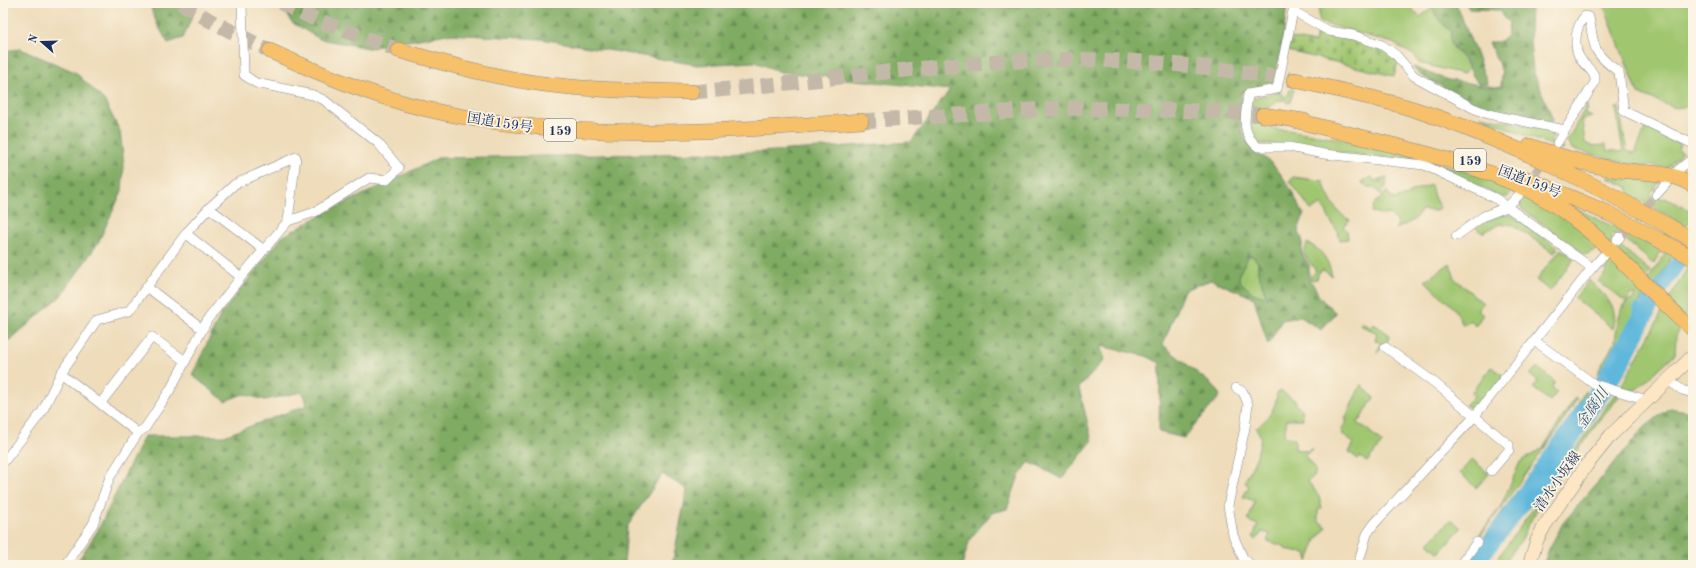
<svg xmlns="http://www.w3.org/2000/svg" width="1696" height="568" viewBox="0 0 1696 568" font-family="'Old Standard TT','Noto Serif JP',serif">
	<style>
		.green { fill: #a0c670; stroke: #5e7a67 }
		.forest { fill: url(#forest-firs); stroke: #4e6d60; fill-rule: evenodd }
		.cemetery { fill: url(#cemetery-stones); stroke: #5e7a67 }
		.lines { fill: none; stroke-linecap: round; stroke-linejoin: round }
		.canal { stroke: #5fb7dc; stroke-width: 9 }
		.river { stroke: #5fb7dc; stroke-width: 15 }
		.minor-tunnel { stroke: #c4b9a8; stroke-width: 9; stroke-dasharray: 9 4.5; stroke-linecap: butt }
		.trunk-tunnel { stroke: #c4b9a8; stroke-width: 15; stroke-dasharray: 15 8; stroke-linecap: butt }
		.minor-casing { stroke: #84868c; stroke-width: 10 }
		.secondary-casing { stroke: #84868c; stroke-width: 14 }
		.trunk-casing { stroke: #84868c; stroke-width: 16 }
		.minor { stroke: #fff; stroke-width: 9 }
		.secondary { stroke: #fce6c4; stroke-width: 13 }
		.trunk { stroke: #f7c06b; stroke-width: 15 }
		.labels { text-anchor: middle; stroke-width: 3.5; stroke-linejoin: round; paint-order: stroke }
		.shield { fill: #fcf5e5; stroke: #5e6a86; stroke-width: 1 }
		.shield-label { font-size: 13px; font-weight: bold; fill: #1b2f5e }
		.street-label { font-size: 14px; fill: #1b2f5e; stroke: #fcf5e5 }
		.water-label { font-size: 15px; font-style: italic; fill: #2f5884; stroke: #fcf5e5 }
	</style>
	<defs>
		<pattern id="forest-firs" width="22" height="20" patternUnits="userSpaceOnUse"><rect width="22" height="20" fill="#80ab62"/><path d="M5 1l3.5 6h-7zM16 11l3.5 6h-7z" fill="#688c54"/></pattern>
		<pattern id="cemetery-stones" width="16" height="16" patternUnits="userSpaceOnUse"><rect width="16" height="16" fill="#a0c670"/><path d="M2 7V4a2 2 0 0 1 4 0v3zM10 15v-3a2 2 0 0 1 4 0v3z" fill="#89aa63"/></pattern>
	</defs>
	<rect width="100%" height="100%" fill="#fcf5e5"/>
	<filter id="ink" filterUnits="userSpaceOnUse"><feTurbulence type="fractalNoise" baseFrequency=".025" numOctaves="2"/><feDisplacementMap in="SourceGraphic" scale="8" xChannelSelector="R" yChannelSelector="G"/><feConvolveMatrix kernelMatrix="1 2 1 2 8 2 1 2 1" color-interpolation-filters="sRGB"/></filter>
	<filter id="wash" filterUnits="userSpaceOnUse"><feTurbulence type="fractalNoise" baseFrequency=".012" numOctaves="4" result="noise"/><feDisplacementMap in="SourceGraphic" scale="16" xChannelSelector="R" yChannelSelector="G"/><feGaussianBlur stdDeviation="0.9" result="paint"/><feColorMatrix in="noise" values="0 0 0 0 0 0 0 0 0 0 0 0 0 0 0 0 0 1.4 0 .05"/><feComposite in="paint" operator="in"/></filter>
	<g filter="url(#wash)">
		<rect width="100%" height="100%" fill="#eedcba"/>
		<g class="green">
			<path d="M1319 3H1412L1413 11 1420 17 1432 8 1439 20 1451 31C1447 51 1463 53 1469 69L1463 74 1419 63 1415 56 1393 43 1322 23 1319 22Z"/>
			<path d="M1605 3H1693V106L1675 108 1638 93 1604 7Z"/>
			<path d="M1291 88 1294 89 1290 103H1287L1285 100C1277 100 1274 102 1270 108 1262 108 1258 109 1254 116L1256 121 1271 129 1288 130 1360 142 1408 154 1515 187 1569 218 1643 287 1669 248 1675 251 1646 299 1642 297C1639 303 1638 309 1635 315 1626 336 1613 356 1601 375L1597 373 1615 342 1618 319 1625 303 1632 300 1635 295 1631 294 1627 301 1623 300 1598 281 1605 274 1610 261 1597 249 1585 255 1522 209 1518 202 1524 196 1512 190 1508 197H1502L1425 161 1329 152 1307 145 1258 144 1249 130 1253 98 1278 92 1283 94V97H1287Z"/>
			<path d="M1587 105 1586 114 1592 117 1582 120 1585 143 1592 146 1606 145 1607 150 1623 152 1616 108 1619 107 1627 151 1635 153 1646 127 1680 144 1678 150 1682 152 1668 168 1622 163V162L1572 149 1567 141Z"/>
			<path d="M1480 116 1551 130 1553 138 1549 141 1564 148 1563 150 1509 129Z"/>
			<path d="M1608 176 1628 180 1629 177 1661 181 1650 194 1661 199 1665 198 1691 211 1693 213V218L1686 226 1630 195 1628 187 1608 178Z"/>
			<path d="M1293 177 1323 181C1327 195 1336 214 1350 220L1343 226 1347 231 1348 239 1340 240C1338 229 1335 229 1330 220 1325 212 1330 214 1321 205L1311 210 1290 181Z"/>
			<path d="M1431 185 1434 197 1440 208 1435 211 1422 210 1414 220 1396 229 1397 222 1390 214 1383 215 1372 212C1373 203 1381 197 1387 191L1391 197 1394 199 1406 196 1414 190Z"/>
			<path d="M1563 202 1651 245 1655 244 1666 232 1671 235 1654 263H1652L1625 239 1613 234 1610 237 1651 272 1646 277Z"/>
			<path d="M1503 214 1512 215 1558 248 1554 253 1513 225 1500 224 1482 233 1474 226Z"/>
			<path d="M1307 243C1322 249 1329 261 1332 276L1323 270 1319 272 1317 279 1311 280V276L1316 271 1304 254Z"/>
			<path d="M1561 249 1574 259 1550 291 1536 280Z"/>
			<path d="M1249 255 1254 257 1258 263V272L1267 298 1253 293 1239 281 1240 272Z"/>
			<path d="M1693 261V279L1685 302 1688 314 1684 317 1681 327 1676 336 1675 354 1637 389 1629 390 1620 388 1683 275Z"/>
			<path d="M1450 263 1455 279 1483 303 1478 310 1483 315 1475 326 1471 320 1463 325 1455 309 1425 281Z"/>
			<path d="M1589 280C1604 295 1620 307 1613 329L1575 298Z"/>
			<path d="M1362 322 1371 328 1374 324 1390 335 1388 340 1378 352H1377L1381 343 1375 340 1377 333 1360 325Z"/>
			<path d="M1491 367 1504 376 1476 411 1465 405 1474 396 1471 393Z"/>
			<path d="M1537 367 1555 382 1552 387 1557 392 1550 401 1533 388 1538 381 1530 375Z"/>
			<path d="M1361 384 1374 398 1357 424 1365 427 1382 443 1367 462 1360 457 1358 459 1349 452 1354 443 1342 435 1343 432 1341 431 1347 420 1345 419Z"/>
			<path d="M1281 391 1296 401V405L1302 409 1303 419H1287L1284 436 1295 439V449L1307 451 1313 448 1305 456 1315 469V475L1308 481 1319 496 1322 508 1318 510V521L1327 527 1316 540 1308 561 1306 553 1285 549 1284 546 1267 541 1270 534 1262 532 1256 540 1253 537 1258 525 1248 521 1255 501 1243 497 1249 486 1246 484 1245 481 1257 456 1261 437 1256 428C1268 419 1276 409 1277 393Z"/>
			<path d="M1585 391 1589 393 1469 565H1464L1573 413Z"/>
			<path d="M1615 394 1620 395 1602 417 1543 499 1527 527 1522 539 1503 565H1493Z"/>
			<path d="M1575 398 1577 399 1554 435 1477 540 1476 539 1500 508 1520 462 1543 448Z"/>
			<path d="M1472 459 1489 474 1476 488 1460 473Z"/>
			<path d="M1451 519 1461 528 1439 553 1428 543Z"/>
		</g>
		<g class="forest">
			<path d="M149 3H198L183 38 168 43 157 24Z"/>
			<path d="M283 3H1287L1282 49 1272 85 1249 90 1240 94C1247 106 1240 118 1242 131 1246 147 1266 156 1277 169 1282 176 1287 183 1291 190 1297 198 1297 207 1304 214L1298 231 1302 238V254L1309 265V280L1314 285 1319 297 1336 313 1321 330 1301 317 1282 320 1268 345 1254 298 1211 280 1184 290 1163 345 1216 388 1220 396 1184 438 1159 432 1160 363 1146 356 1100 346 1105 359 1079 388 1092 441 1062 479 1029 462 1019 476 1007 509 992 513 970 539 962 565H672L687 489 662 474 627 527 624 565H75L97 532 144 436H224L307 405 302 392 265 400 243 394 225 401 192 375 221 314 282 237 321 215 438 158 758 152 911 142 950 90 781 72 755 62 697 65 541 39 447 34 368 48 320 39 291 22ZM1249 255 1254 257 1258 263V272L1267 298 1253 293 1239 281 1240 272Z"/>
			<path d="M1429 3H1456L1488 84 1478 83C1472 76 1471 71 1467 63 1459 49 1448 51 1451 31L1439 20Z"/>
			<path d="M1466 3H1531L1530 42 1533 70 1553 120 1548 123 1487 110 1420 75 1413 67 1448 80 1495 87 1501 86 1502 72 1489 42H1498L1507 36 1509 22 1502 16 1500 10 1469 9Z"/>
			<path d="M21 49 75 72 104 100 120 131 124 165 122 191 98 243 61 296 10 340 3 339V51Z"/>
			<path d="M1669 408 1693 412V565H1543L1549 549 1563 523 1645 427Z"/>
		</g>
		<g class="cemetery">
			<path d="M1317 30 1385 49 1398 63 1394 76 1288 51 1291 38 1315 43Z"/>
			<path d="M1372 177 1374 181 1387 177 1386 187 1380 194 1376 188H1370L1362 183V181Z"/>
		</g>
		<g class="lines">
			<g class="canal">
				<path d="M1645 302 1651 305"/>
				<path d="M1470 565 1595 388 1638 315V308"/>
			</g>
			<path class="river" d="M1475 565 1558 459 1621 365 1658 292 1691 244"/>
		</g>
	</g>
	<g filter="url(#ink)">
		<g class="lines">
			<g class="minor-tunnel">
				<path d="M1527 184 1546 159"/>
				<path d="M1620 237 1656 195"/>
			</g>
			<g class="trunk-tunnel">
				<path d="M181 3 209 20 270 51"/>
				<path d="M281 3 319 21 398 50"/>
				<path d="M692 92C801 84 910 66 1019 61 1111 56 1204 65 1295 80"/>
				<path d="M861 121 1065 108 1212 111 1263 115"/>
			</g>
			<g class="minor-casing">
				<g id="minor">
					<path d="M1565 130 1488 114 1473 108 1414 76 1396 55 1382 45 1353 35 1329 31 1293 11 1277 89 1248 94C1246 115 1239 132 1258 147H1289L1324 154 1424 165 1495 198 1592 268 1603 256"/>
					<path d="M1557 143 1595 82C1596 72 1587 68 1582 61 1572 49 1575 27 1585 16L1589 17C1595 48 1591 52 1619 72L1624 111 1693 144"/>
					<path d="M1677 171 1693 158"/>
					<path d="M1656 195 1667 183"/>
					<path d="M209 208 264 250"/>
					<path d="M1456 236 1484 216 1507 207 1519 195"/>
					<path d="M1617 240 1620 237"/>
					<path d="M241 277 288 221 315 212 369 178 387 180 399 168 378 143 324 100 313 95 256 83 244 75 242 3"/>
					<path d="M147 287 202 329"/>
					<path d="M1535 341 1594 384 1647 400"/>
					<path d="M1385 347 1435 383 1509 445V450L1491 471"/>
					<path d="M61 373 138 433"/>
					<path d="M1668 380 1682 390 1693 393"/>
					<path d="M1236 388 1243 392 1248 404 1245 428 1228 505 1233 535 1243 558 1251 565"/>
					<path d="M102 405 103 400 152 337 185 361"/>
					<path d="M3 463 42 412 61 373 97 320 129 311 187 232 209 208 235 184 296 157 288 221"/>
					<path d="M65 565 93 524 110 477 138 433 145 428 170 390 208 319 241 277 189 236 187 232"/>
					<path d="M1358 565 1367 534 1374 524 1474 417 1592 268"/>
					<path d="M1460 565 1477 542"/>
				</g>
			</g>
			<g class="secondary-casing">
				<path id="secondary" d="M1529 565 1537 540 1545 525 1586 466 1611 435 1693 356"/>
			</g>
			<g class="trunk-casing">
				<g id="trunk">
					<path d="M398 50C451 65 506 81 561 86 605 91 649 91 692 92"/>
					<path d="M270 51C321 74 372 96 426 109 571 143 714 132 861 121"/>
					<path d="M1295 80C1334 89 1374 97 1413 109 1511 141 1604 189 1693 240"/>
					<path d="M1263 115 1304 121"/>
					<path d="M1294 120C1334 130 1373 140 1412 150 1469 165 1526 181 1573 218 1617 251 1651 294 1693 329"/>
					<path d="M1530 146C1557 155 1584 164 1613 169 1639 174 1670 170 1693 185"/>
					<path d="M1524 178 1610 214 1693 258"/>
				</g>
			</g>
			<use href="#minor" class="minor"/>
			<use href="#secondary" class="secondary"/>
			<use href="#trunk" class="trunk"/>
		</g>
	</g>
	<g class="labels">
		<g class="shield">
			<rect x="544" y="119" width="32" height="22" rx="3"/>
			<rect x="1454" y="149" width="32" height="22" rx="3"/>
		</g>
		<g class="shield-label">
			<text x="560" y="135">159</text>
			<text x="1470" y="165">159</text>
		</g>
		<g class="street-label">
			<text transform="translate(500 122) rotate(9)" y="5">国道159号</text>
			<text transform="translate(1530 181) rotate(21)" y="5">国道159号</text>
			<text transform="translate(1557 481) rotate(-55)" y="5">清水小坂線</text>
		</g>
		<g class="water-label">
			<text transform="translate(1592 408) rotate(-56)" y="5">金腐川</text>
		</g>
	</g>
	<rect width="1696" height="568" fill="none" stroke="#fcf5e5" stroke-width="16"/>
	<g transform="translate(42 42) rotate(290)" stroke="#fcf5e5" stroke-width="3" paint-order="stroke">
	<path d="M0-3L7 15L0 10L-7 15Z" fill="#1b2f5e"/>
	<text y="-6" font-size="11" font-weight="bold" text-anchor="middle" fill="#1b2f5e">N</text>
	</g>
</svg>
